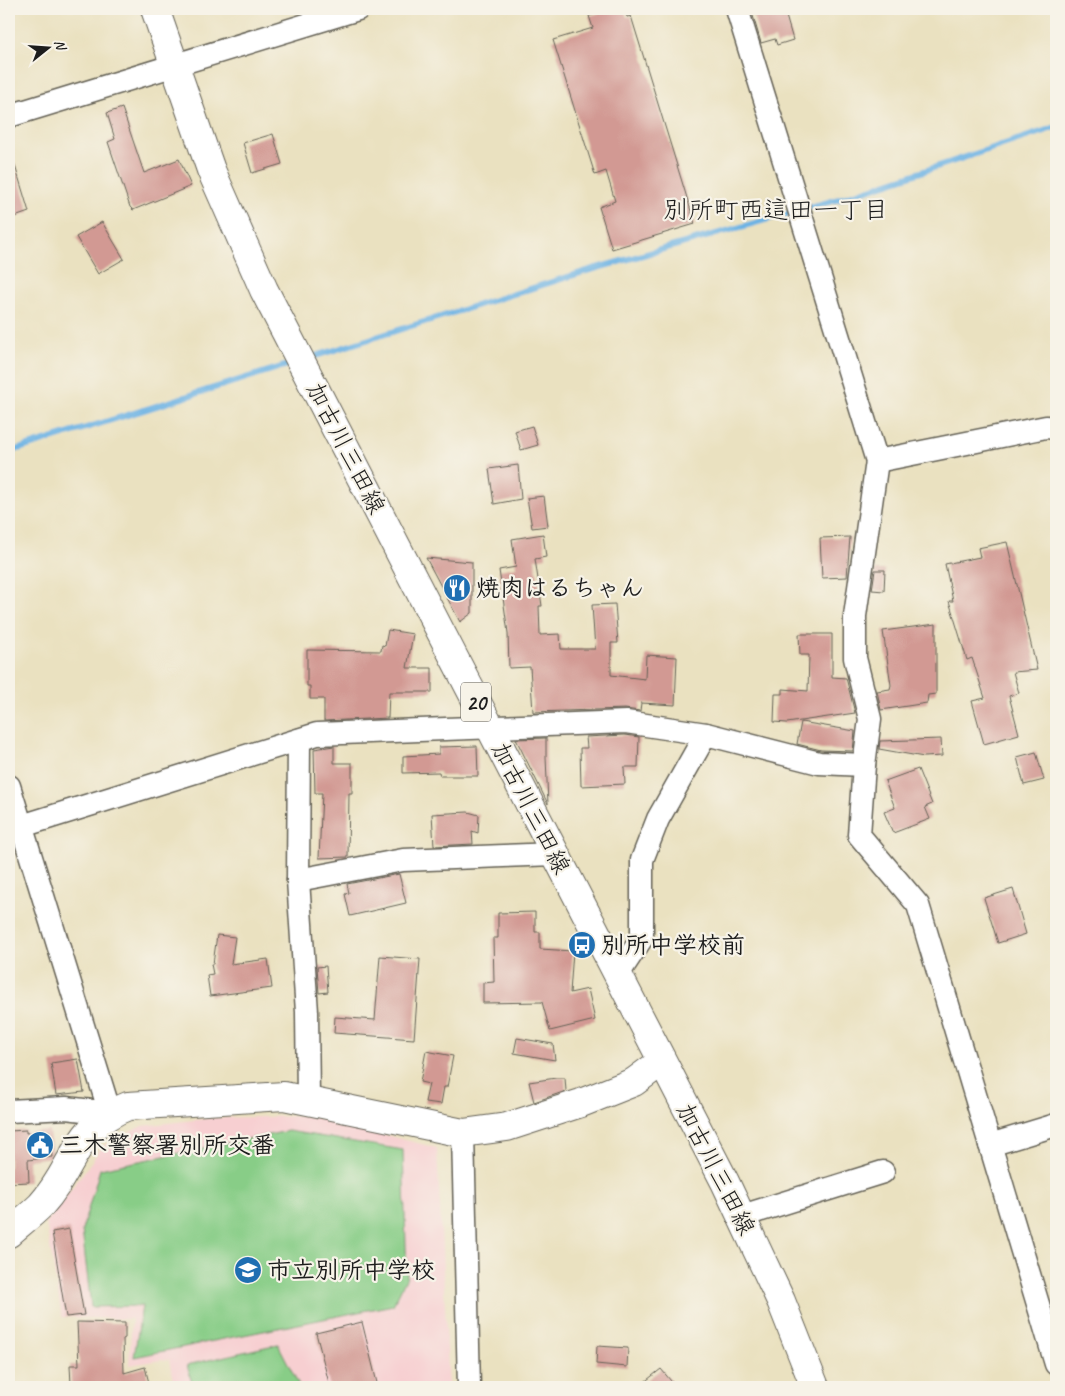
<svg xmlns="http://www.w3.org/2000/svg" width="1065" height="1396" viewBox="0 0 1065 1396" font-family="Caveat,'Klee One',sans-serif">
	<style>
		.built { fill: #f7cfd1 }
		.green { fill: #88cd87; stroke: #527452 }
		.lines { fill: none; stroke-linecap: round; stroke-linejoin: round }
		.stream { stroke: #6db3e4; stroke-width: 6 }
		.building { fill: #d29993 }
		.street-casing { stroke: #646155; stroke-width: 25 }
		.secondary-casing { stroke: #646155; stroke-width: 30 }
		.primary-casing { stroke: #646155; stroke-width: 30 }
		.street { stroke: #fff; stroke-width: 22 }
		.secondary { stroke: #fff; stroke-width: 28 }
		.primary { stroke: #fff; stroke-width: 28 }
		.labels { text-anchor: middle; stroke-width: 4.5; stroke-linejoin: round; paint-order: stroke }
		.shield { fill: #f7f3e8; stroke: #5e5c59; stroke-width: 1 }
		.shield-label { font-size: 22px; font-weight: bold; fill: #1c1c1c }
		.street-label { font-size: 24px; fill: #1c1c1c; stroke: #f7f3e8 }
		.poi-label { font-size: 24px; font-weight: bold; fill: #1c1c1c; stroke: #f7f3e8; text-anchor: start }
		.neighbourhood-label { font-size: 25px; fill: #1c1c1c; stroke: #f7f3e8 }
	</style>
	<rect width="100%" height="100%" fill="#f7f3e8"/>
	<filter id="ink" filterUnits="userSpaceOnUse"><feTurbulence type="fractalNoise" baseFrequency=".02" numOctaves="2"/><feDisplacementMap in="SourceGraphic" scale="10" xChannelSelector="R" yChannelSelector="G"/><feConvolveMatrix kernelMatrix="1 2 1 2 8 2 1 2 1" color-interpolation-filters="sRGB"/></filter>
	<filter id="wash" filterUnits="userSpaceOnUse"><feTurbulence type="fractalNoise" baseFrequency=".0096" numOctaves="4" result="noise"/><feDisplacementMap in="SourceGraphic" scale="20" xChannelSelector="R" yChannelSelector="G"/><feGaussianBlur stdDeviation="1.12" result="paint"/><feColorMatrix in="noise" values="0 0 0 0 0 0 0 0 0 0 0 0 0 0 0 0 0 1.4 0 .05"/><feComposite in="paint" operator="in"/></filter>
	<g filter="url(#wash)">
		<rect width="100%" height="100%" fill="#eae1c0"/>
		<path class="built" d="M311 1116 437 1148 449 1387H174L169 1359 129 1365 132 1319 62 1317 46 1223 103 1146 142 1126 212 1118Z"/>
		<g class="green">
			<path d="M288 1131 403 1150 407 1277 393 1305 134 1357 142 1306 91 1307 82 1230 100 1169Z"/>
			<path d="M278 1344 300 1387H193L187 1365Z"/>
		</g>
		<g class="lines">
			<g class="stream">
				<path d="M306 359 590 270 846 197 1056 127"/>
				<path d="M9 452 294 363"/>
			</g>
		</g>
		<g id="blocks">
			<g class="building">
				<path d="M612 9H624L627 17 631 16 695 224 612 249 599 207 615 201 606 171 595 175 553 40 593 28 589 16Z"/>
				<path d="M751 9H784L793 40 777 45 775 39 761 43Z"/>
				<path d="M122 108 144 173 179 159 191 186 133 210 130 207 108 142 115 139 107 113Z"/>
				<path d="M273 134 282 164 252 173 243 143Z"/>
				<path d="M13 159 29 212 9 219V160Z"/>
				<path d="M102 222 124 259 98 274 76 237Z"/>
				<path d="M532 426 538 445 521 450 515 431Z"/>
				<path d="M518 465 521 499 494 504 489 469Z"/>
				<path d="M544 496 548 526 532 528 527 498Z"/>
				<path d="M543 534 546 557 535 559 542 606H539L540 635 560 634 561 649H595L592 605 615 604 618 643H611V675L645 679 646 655 677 657 675 705 641 703 640 711 625 709 533 712 530 667 509 668 508 633 499 570 516 567 512 539Z"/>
				<path d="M850 537 847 577 822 578 820 538Z"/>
				<path d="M1007 542 1037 670 1013 672 1019 693 1009 696 1019 734 984 744 972 701 985 698 972 658 967 660 949 601H953L945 564 980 557 978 548Z"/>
				<path d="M426 558 472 562V613L460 622Z"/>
				<path d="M875 570H885L884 591 872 590Z"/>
				<path d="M936 624V694L928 695 927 703 881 710 877 691 890 689 891 685 883 631Z"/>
				<path d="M388 630 413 634 407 668H432V692H389L388 718 324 721V699H310V686H307V650L381 651 382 645 385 646Z"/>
				<path d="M799 634H832V677L846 678 855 713 787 723 774 722 775 694H783V689L808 691 809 655H800Z"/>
				<path d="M801 722 855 731 853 751 821 750 797 744Z"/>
				<path d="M625 735 639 737 638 767H624L625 784 581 786 580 748H587L586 737Z"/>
				<path d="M546 738V757L548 804 516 739Z"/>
				<path d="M941 739 942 756 924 757 879 749 880 741Z"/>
				<path d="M334 746V763H352V793H349L348 857 319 858 322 793H315L314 749Z"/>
				<path d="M477 746 478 776H440L439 772 403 773V756L439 754V747Z"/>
				<path d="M1036 752 1044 780 1024 785 1017 757Z"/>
				<path d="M918 769 932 804 925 807 930 819 893 833 884 812 895 808 885 781Z"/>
				<path d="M468 812 479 815 478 833 472 831 473 844 434 846 432 814Z"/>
				<path d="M399 874 406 903 350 916 345 894 349 893 347 884Z"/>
				<path d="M1013 889 1026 934 998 943 984 898Z"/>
				<path d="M535 912V932H540V949L573 951 570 993 588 989 595 1020 550 1031 542 1002 483 1003V983L494 982 493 938H498V913Z"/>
				<path d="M217 935 235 937 231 964 268 959 272 988 210 996 207 975 213 974 211 964H213Z"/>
				<path d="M380 956 420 959 414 1039 334 1033 335 1017 375 1020Z"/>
				<path d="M326 966 328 992 319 993 317 967Z"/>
				<path d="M517 1038 553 1044 555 1060 514 1053Z"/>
				<path d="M426 1051 453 1056 447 1087H444L441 1104 425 1102 429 1084 420 1082Z"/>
				<path d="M78 1059 84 1092 56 1095 51 1063Z"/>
				<path d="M556 1078H565L566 1091 534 1102 529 1082Z"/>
				<path d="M26 1130V1133L49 1131 52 1157 28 1160 29 1182 9 1183V1131Z"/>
				<path d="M69 1229 84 1315 66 1317 52 1232Z"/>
				<path d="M77 1322 125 1323V1338L123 1339 124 1373 145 1367 150 1387H78L77 1384 71 1385 70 1365H79Z"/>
				<path d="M362 1322 378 1387H330L316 1333Z"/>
				<path d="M597 1346 628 1348 627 1367 596 1364Z"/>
				<path d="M661 1369 676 1387H638Z"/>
			</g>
		</g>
	</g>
	<g filter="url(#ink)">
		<use href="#blocks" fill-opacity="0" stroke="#646155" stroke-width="1"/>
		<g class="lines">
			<g class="street-casing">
				<g id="street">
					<path d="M737 9 877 461 855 616V658L870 719 864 765 859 835 918 905 1056 1364"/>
					<path d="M9 116 358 9"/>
					<path d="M877 461 1046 427 1056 428"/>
					<path d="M299 740 298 880 307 1012 308 1099"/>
					<path d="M9 786 110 1113 66 1108 9 1111"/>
					<path d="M9 830 317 734 626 722 706 734 819 763 864 765"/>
					<path d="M298 880 403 860 555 854"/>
					<path d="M617 976 642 938V860L658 819 706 734"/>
					<path d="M463 1133 469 1387"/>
					<path d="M990 1145 1056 1125"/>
					<path d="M742 1216 883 1172"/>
				</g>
			</g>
			<g class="secondary-casing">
				<path id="secondary" d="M9 1233C19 1224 31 1215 41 1205 75 1168 74 1126 128 1106L284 1096 463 1133 507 1127 581 1103 634 1082 661 1062"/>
			</g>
			<g class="primary-casing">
				<path id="primary" d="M155 9 211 170 264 290 725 1182 781 1301 815 1387"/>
			</g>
			<use href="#street" class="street"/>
			<use href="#secondary" class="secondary"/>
			<use href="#primary" class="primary"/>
		</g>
	</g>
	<defs>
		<g id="restaurant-disc" transform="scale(1.4375)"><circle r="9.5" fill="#1f6fb2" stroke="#f7f3e8"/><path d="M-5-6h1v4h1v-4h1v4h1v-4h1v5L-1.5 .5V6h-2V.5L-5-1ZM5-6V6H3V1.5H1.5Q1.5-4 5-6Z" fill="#fff"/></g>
		<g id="bus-disc" transform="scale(1.4375)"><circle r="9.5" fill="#1f6fb2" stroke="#f7f3e8"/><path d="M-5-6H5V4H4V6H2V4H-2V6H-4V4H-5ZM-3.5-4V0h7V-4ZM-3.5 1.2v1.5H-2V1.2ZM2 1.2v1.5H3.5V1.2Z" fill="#fff"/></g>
		<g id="civic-disc" transform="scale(1.4375)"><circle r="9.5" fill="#1f6fb2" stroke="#f7f3e8"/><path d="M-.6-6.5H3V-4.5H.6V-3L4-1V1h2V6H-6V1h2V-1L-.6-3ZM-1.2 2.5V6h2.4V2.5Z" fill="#fff"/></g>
		<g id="school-disc" transform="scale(1.4375)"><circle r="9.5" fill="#1f6fb2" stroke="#f7f3e8"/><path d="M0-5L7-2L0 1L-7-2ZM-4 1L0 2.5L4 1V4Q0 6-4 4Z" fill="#fff"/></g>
	</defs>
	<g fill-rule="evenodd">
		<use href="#restaurant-disc" x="457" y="588"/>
		<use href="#bus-disc" x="582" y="945"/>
		<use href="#civic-disc" x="40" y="1145"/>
		<use href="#school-disc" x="248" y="1270"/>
	</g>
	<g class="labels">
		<rect class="shield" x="461" y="682.5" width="30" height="39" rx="4"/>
		<g class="shield-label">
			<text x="476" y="710">20</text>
		</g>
		<g class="street-label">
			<text transform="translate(346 448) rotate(63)" y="8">加古川三田線</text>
			<text transform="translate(531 808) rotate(63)" y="8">加古川三田線</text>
			<text transform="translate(716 1169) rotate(63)" y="8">加古川三田線</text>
		</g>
		<g class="poi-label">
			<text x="476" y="596">焼肉はるちゃん</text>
			<text x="601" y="953">別所中学校前</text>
			<text x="59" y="1153">三木警察署別所交番</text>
			<text x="267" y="1278">市立別所中学校</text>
		</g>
		<g class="neighbourhood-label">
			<text x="776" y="218">別所町西這田一丁目</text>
		</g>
	</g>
	<rect width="1065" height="1396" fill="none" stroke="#f7f3e8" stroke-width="30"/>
	<g transform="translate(48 48) rotate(73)" stroke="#f7f3e8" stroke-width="4" paint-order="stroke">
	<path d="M0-4L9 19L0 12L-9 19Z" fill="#1c1c1c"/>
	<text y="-8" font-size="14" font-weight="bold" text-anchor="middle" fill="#1c1c1c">N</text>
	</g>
</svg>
